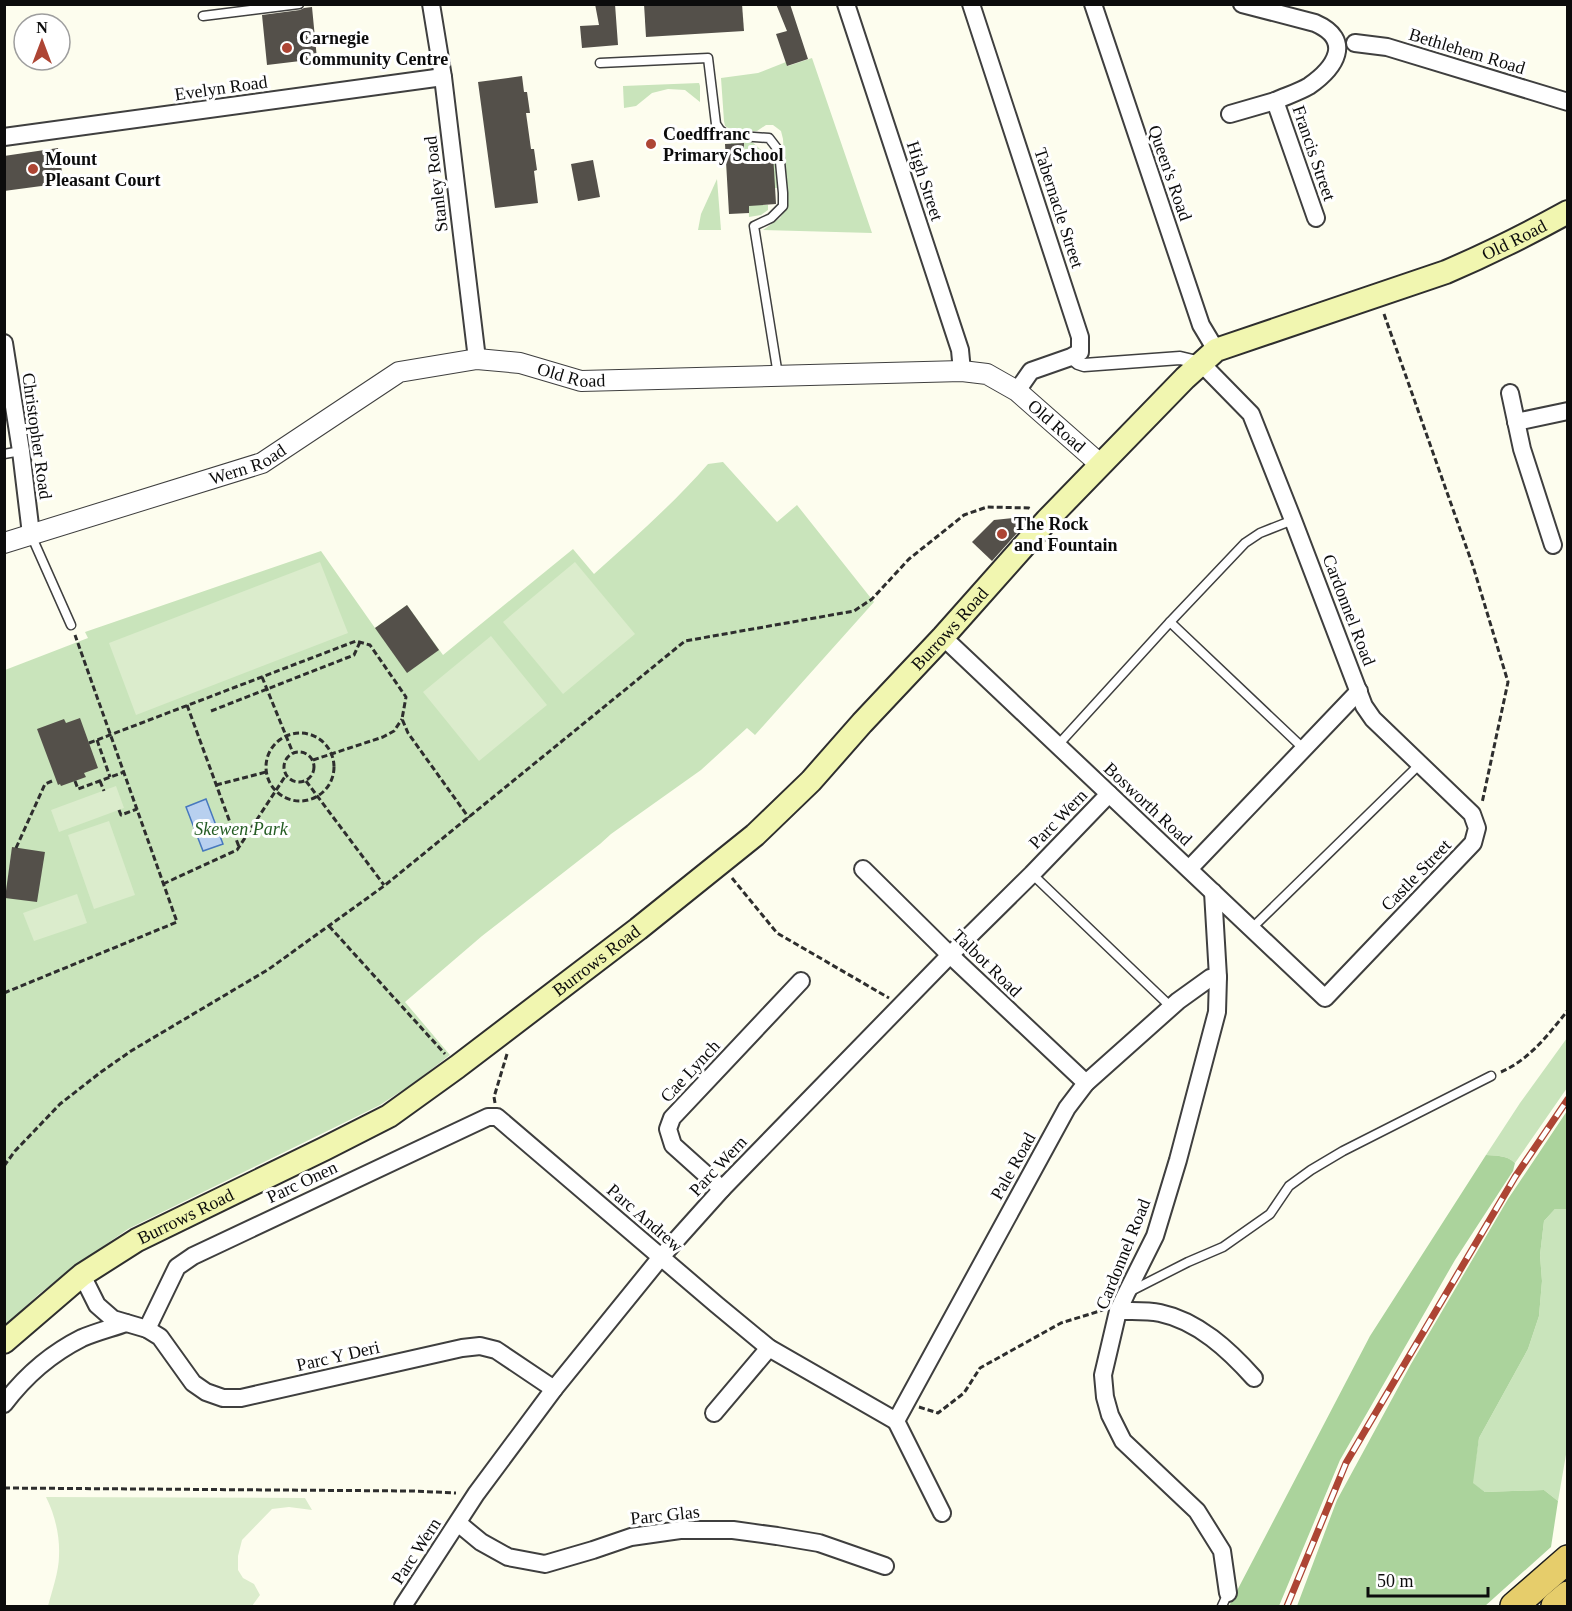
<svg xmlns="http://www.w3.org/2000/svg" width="1572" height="1611" viewBox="0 0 1572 1611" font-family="Georgia,serif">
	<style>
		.green { fill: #c9e4bb }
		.forest { fill: #abd39c }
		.pitch { fill: #dbeccc }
		.water { fill: #b8d0ef; stroke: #4778be; stroke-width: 1.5 }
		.building { fill: #54504a }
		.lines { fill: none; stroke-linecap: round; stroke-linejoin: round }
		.service-casing { stroke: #3f3f3f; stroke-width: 11 }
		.pedestrian-casing { stroke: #3f3f3f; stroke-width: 15 }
		.minor-casing { stroke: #3f3f3f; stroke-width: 20 }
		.tertiary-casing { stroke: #3f3f3f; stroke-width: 22 }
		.secondary-casing { stroke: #2e2e2e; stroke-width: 26 }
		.trunk-casing { stroke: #1d1d1d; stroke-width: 30 }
		.path { stroke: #2e2e2e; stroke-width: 3; stroke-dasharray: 6 3; stroke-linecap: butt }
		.service { stroke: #fff; stroke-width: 8 }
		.pedestrian { stroke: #fff; stroke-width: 12 }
		.minor { stroke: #fff; stroke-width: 16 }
		.tertiary { stroke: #fff; stroke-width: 20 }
		.secondary { stroke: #f1f6b0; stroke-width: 22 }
		.trunk { stroke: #e6cd6b; stroke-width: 27 }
		.rail-casing { stroke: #ad4534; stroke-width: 7 }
		.rail { stroke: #fff; stroke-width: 4.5; stroke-dasharray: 14; stroke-linecap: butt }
		.poi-dot { fill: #ad4534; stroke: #fff; stroke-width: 2 }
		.labels { text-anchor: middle; stroke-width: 6; stroke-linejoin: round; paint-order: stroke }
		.poi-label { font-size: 18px; font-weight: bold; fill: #0c0c0c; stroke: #fff; text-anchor: start }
		.street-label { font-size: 18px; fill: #0c0c0c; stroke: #fff }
		.park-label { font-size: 18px; font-style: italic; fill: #255d24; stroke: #fff }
	</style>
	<rect width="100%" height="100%" fill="#fdfdee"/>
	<g class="green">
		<path d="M812 58 872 233 763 230 780 218 787 207 783 139 781 131 773 125H766L757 131 734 132 725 126 724 121 721 78 758 73 786 62 788 66Z"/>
		<path d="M699 83 700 86V102L685 90 668 89 652 93 636 106 624 108 623 86Z"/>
		<path d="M749 139 761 150H771L775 153 779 188H775L745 168 744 143 731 144 730 140Z"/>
		<path d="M717 179 721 230H698L701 214Z"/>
		<path d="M748 192 758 205H768V210L761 215 749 217Z"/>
		<path d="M723 462 777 522 797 505 874 602 755 735 747 728 701 770 611 834 600 844 482 936 405 1002 450 1055 415 1082 380 1105 128 1229 78 1264 39 1294 5 1326V670L88 638 85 632 321 551 375 628 407 605 443 655 573 549 594 574C634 538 673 504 708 464Z"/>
		<path d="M1567 1038V1088L1515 1163C1507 1155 1497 1156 1486 1155L1520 1103Z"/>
		<path d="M1555 1209H1567L1568 1443 1558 1501 1544 1490 1485 1492 1472 1483 1479 1438 1528 1349 1539 1316 1542 1281 1540 1255 1544 1221Z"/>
	</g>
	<g class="forest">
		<path d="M1567 1111V1209H1555L1544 1221 1540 1255 1542 1281 1539 1316 1528 1349 1479 1438 1473 1483 1485 1492 1544 1490 1558 1501 1551 1547 1485 1606H1297L1337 1500 1411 1364 1508 1199Z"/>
		<path d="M1486 1155C1497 1156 1507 1155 1515 1163L1513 1171 1455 1260 1340 1460 1279 1606H1229L1370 1336Z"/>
	</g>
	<g class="pitch">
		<path d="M320 562 348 633 136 715 109 643Z"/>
		<path d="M575 562 635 634 563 694 503 622Z"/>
		<path d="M491 636 547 705 479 761 423 692Z"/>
		<path d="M116 786 124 808 59 832 51 810Z"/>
		<path d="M109 821 135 895 94 909 68 835Z"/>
		<path d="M77 894 87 923 34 941 23 913Z"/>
		<path d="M46 1497 305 1498 312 1510 289 1507 272 1509 242 1540 238 1556V1570L243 1578 254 1584 260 1595 252 1606H48C52 1591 59 1571 59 1556 60 1536 55 1515 46 1497Z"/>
	</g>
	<path class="water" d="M206 799 223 844 203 851 186 807Z"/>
	<g class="building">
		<path d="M595 4H615L618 45 582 48 580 26 599 25Z"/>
		<path d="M644 4H742L744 31 646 37Z"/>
		<path d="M776 4H790L808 59 787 66 776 34 787 31Z"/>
		<path d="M312 7 317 59 267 65 262 15 300 10 304 8Z"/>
		<path d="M522 76 524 92H527L530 113H526L531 149H534L537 170 534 171 538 203 495 208 478 82Z"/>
		<path d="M744 143V155L773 153 776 204 749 206V213L729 214 725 144Z"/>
		<path d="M58 148 64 183 4 191V156Z"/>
		<path d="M593 160 600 197 578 201 571 164Z"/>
		<path d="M1023 517 1028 521 992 561 972 542 994 520Z"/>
		<path d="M407 605 439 650 407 673 375 628Z"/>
		<path d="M80 718 98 768 84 773 86 777 61 786 60 784 58 785 37 729 64 719 66 723Z"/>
		<path d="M12 847 45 852 37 902 5 898Z"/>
	</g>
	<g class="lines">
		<g class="service-casing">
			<g id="service">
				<path d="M203 16 299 4"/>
				<path d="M600 63 708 58 716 124 720 130 727 135 769 138 779 151 783 193V206L771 218 754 226 778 375"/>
				<path d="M4 454 21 451"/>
				<path d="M31 535 71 625"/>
				<path d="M1170 622 1304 749"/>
				<path d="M1058 745 1170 622 1245 543 1260 533 1293 520"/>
				<path d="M1032 874 1171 1007"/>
				<path d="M1251 929 1420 764"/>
				<path d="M1129 1292 1188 1262 1223 1247 1270 1214 1289 1186 1311 1170 1343 1151 1491 1076"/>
				<path d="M1222 1606 1228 1593"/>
			</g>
		</g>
		<g class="pedestrian-casing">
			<path id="pedestrian" d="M1071 357 1078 363 1084 365 1180 358 1201 363"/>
		</g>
		<g class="minor-casing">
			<g id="minor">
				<path d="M431 4 443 77 477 359"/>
				<path d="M846 4 960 350 962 371"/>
				<path d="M971 4 1080 337V352L1071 357 1031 371 1017 391"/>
				<path d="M1093 4 1201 325 1216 350"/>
				<path d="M1242 4 1315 23C1354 40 1335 68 1309 86 1299 92 1286 96 1275 101L1316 218"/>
				<path d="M1355 43 1387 47 1568 102"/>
				<path d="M1230 114 1275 101"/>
				<path d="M4 137 443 77"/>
				<path d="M4 343 21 451 31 534"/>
				<path d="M1510 393 1522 449 1553 545"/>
				<path d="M1516 422 1568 411"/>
				<path d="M943 637 1325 998 1473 843 1477 828 1472 814 1373 719 1364 706 1293 520 1251 414 1201 363"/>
				<path d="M863 869 950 955 1086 1083"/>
				<path d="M1189 869 1359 691"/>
				<path d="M1213 892 1218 977 1217 1012 1178 1160 1155 1236 1126 1294 1118 1311 1103 1375 1105 1397 1110 1415 1123 1441 1197 1511 1222 1551 1228 1593"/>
				<path d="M722 1189 673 1145 668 1129 672 1118 801 981"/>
				<path d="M82 1275 97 1305 113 1319 147 1329 160 1337 193 1383 206 1392 223 1398H241L462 1348 480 1346 496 1350 554 1389"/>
				<path d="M1118 1311C1132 1311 1147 1310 1160 1313 1198 1321 1229 1350 1254 1378"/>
				<path d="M147 1329 177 1267 193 1256 488 1117H497L717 1305 769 1348 896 1421 1067 1108 1086 1083 1178 1001 1210 978 1218 977"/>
				<path d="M4 1404C25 1376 50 1354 82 1338 96 1332 112 1328 126 1323"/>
				<path d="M714 1413 769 1348"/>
				<path d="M896 1421 942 1513"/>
				<path d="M458 1523 481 1542 508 1557 545 1564 593 1550 631 1537 680 1530H733L777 1536 819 1543 885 1566"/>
				<path d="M403 1606 476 1494 554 1389 661 1257 722 1189 950 955 1032 874 1109 794"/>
			</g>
		</g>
		<g class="tertiary-casing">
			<g id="tertiary">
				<path id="s1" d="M4 543 262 463 399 372 477 359 520 363 581 381 962 371 987 374 1017 391 1101 465"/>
			</g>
		</g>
		<g class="secondary-casing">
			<g id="secondary">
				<path id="s2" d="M4 1342 82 1275 137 1240 324 1149 389 1116 457 1067 638 929 755 835 811 781 862 723 943 637 1047 520 1185 378 1216 350 1446 272C1488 254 1528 234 1568 212"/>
			</g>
		</g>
		<g class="trunk-casing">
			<g id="trunk">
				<path d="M1514 1606 1568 1559"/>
				<path d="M1555 1606 1568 1595"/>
			</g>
		</g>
		<g class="path">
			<path d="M1384 314 1473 566 1508 682 1482 803"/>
			<path d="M262 677 293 753"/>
			<path d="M187 705 239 847"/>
			<path d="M211 711 354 655 360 642"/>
			<circle cx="300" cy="767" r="34"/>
			<path d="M97 740 110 777"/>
			<path d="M89 743 356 641 370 645 406 697 402 719 408 733 469 818"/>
			<circle cx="299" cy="767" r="15"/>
			<path d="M313 760 383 737 394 731 402 719"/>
			<path d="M75 781 78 789 124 772"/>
			<path d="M100 781 104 791"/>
			<path d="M306 781 384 885"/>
			<path d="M216 785 266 772"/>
			<path d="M119 810 121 815 137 809"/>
			<path d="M16 848 45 784 52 781"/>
			<path d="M732 878 777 933 889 998"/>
			<path d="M163 884 237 850 286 775"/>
			<path d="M329 926 445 1054"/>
			<path d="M4 993 177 922 75 635"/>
			<path d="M1501 1072C1529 1060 1549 1034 1568 1010"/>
			<path d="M495 1103 494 1097 507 1054"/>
			<path d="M4 1166 15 1151 60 1104 101 1072 131 1051 269 969 384 886 685 641 854 611 872 599 909 559 964 515 987 507 1029 508 1031 509"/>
			<path d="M919 1407 938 1413 964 1393 980 1368 1061 1323 1103 1310"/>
			<path d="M4 1488 413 1491 456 1493"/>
		</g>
		<use href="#service" class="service"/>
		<use href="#pedestrian" class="pedestrian"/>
		<use href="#minor" class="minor"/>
		<use href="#tertiary" class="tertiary"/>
		<use href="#secondary" class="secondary"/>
		<use href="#trunk" class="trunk"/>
		<g class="rail-casing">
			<path id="rail" d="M1287 1606 1346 1463 1515 1177 1568 1099"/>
		</g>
		<use href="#rail" class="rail"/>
	</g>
	<g class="poi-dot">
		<circle cx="287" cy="48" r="6"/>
		<circle cx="651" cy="144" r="6"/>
		<circle cx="33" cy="169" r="6"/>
		<circle cx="1002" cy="534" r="6"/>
	</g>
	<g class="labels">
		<g class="poi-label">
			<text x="299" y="44">Carnegie<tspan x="299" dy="21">Community Centre</tspan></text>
			<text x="663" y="140">Coedffranc<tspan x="663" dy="21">Primary School</tspan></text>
			<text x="45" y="165">Mount<tspan x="45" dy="21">Pleasant Court</tspan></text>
			<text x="1014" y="530">The Rock<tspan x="1014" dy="21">and Fountain</tspan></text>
		</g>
		<g class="street-label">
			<text transform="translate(1467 51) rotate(17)" y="6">Bethlehem Road</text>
			<text transform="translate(221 88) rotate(-8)" y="6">Evelyn Road</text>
			<text transform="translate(1314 153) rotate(71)" y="6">Francis Street</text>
			<text transform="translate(1170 173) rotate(71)" y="6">Queen's Road</text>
			<text transform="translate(925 181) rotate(72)" y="6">High Street</text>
			<text transform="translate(436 184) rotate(-97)" y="6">Stanley Road</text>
			<text transform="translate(1059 208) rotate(72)" y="6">Tabernacle Street</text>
			<text dy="6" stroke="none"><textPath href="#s2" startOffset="1898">Old Road</textPath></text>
			<text dy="6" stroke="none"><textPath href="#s1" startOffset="610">Old Road</textPath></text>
			<text dy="6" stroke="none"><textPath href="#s1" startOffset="1114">Old Road</textPath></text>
			<text transform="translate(37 436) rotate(82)" y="6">Christopher Road</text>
			<text dy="6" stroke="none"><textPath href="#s1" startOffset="256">Wern Road</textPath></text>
			<text transform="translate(1349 610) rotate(69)" y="6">Cardonnel Road</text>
			<text dy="6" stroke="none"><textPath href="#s2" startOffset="1194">Burrows Road</textPath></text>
			<text transform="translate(1148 804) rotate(43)" y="6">Bosworth Road</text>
			<text transform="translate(1058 819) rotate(-46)" y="6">Parc Wern</text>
			<text transform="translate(1416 875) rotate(-46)" y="6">Castle Street</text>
			<text dy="6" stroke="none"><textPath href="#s2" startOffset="708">Burrows Road</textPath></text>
			<text transform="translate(987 963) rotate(44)" y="6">Talbot Road</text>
			<text transform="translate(690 1071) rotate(-47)" y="6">Cae Lynch</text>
			<text transform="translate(718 1166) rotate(-47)" y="6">Parc Wern</text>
			<text transform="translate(1013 1166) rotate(-61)" y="6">Pale Road</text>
			<text transform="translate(302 1182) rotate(-25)" y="6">Parc Onen</text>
			<text dy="6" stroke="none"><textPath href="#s2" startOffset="222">Burrows Road</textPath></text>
			<text transform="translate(645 1218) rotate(41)" y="6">Parc Andrew</text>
			<text transform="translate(1123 1254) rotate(-68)" y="6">Cardonnel Road</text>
			<text transform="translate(338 1356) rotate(-13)" y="6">Parc Y Deri</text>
			<text transform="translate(665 1515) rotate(-6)" y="6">Parc Glas</text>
			<text transform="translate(416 1551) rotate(-57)" y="6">Parc Wern</text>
		</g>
		<g class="park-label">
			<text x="241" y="835">Skewen Park</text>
		</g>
	</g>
	<rect width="1572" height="1611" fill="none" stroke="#0c0c0c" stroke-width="12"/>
	<g transform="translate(42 42)"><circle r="28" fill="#ffffff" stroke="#9e9e9e" stroke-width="1.5"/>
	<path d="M0-4.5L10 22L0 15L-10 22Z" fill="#ad4534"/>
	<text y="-9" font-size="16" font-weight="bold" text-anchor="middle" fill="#0c0c0c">N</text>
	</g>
	<path d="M1368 1587v9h120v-9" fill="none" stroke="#0c0c0c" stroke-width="3"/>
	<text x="1377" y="1587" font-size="18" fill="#0c0c0c" stroke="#ffffff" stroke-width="4.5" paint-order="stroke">50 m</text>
</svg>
